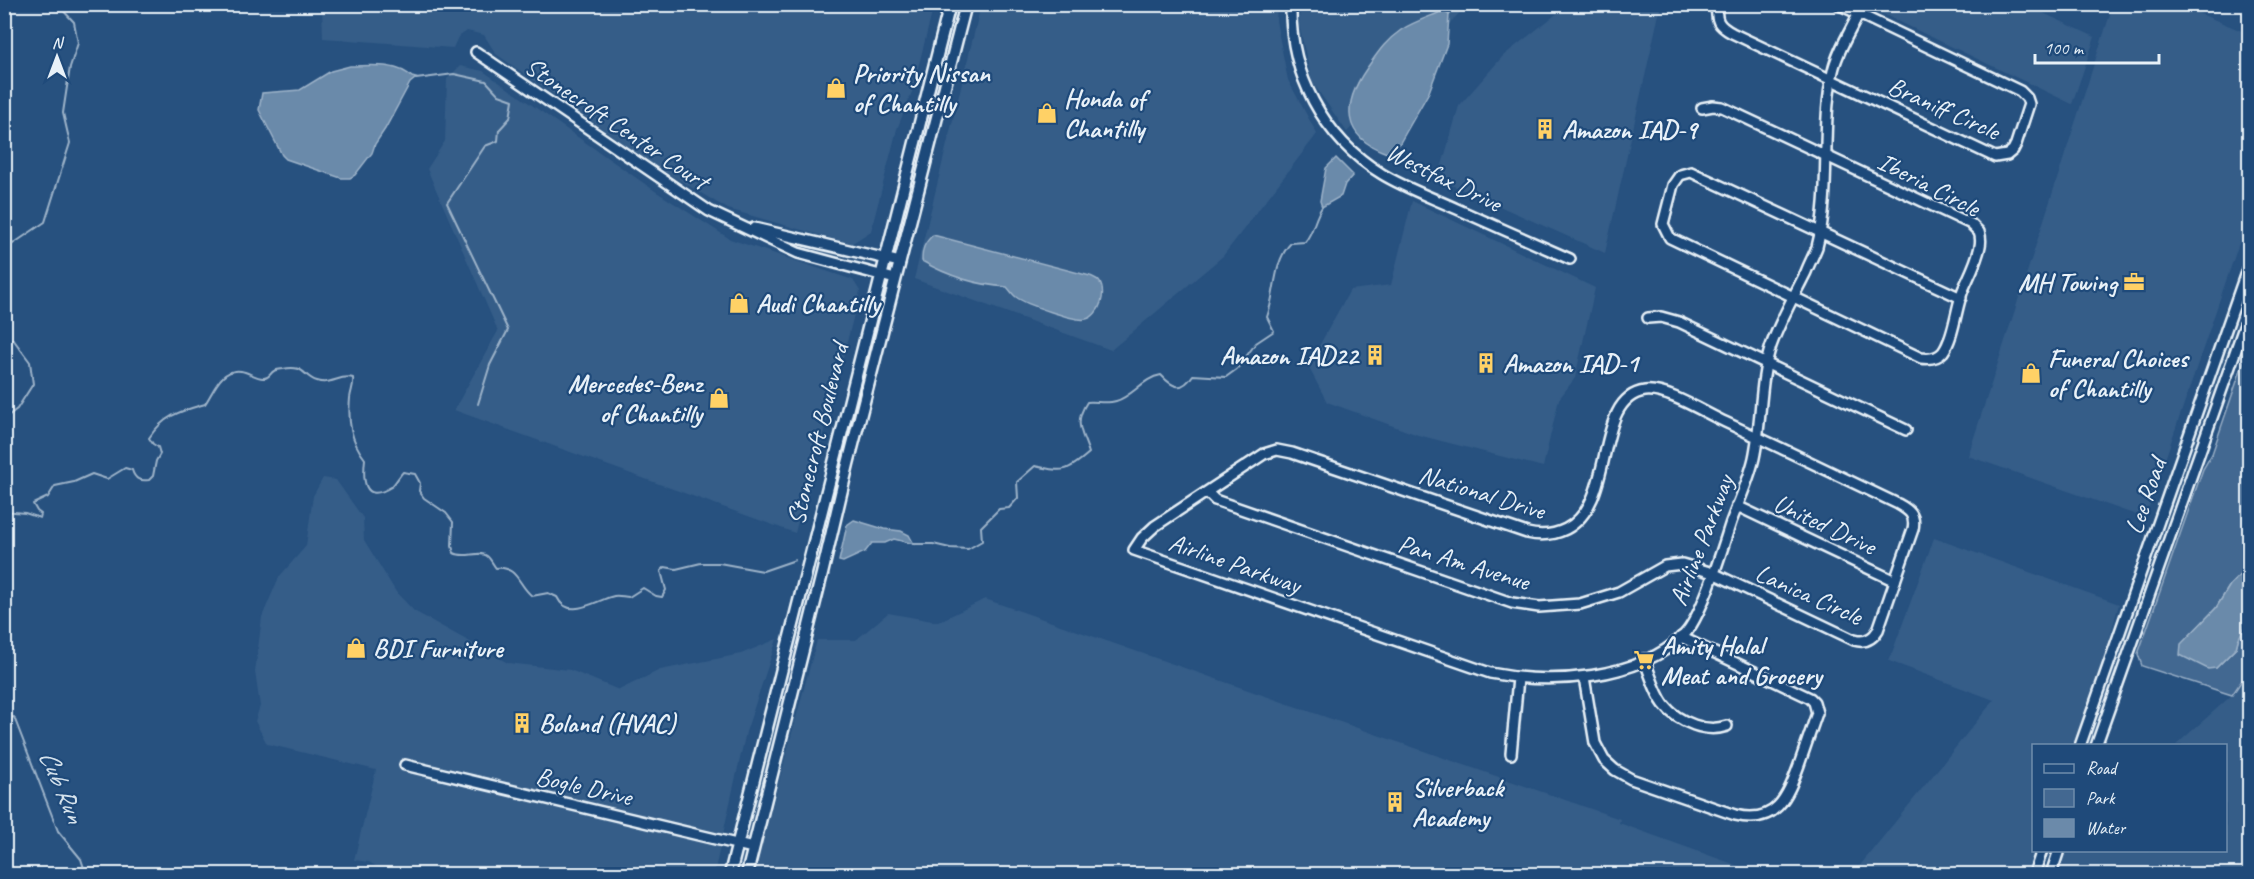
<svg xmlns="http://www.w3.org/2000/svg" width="2254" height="879" viewBox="0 0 2254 879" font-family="Caveat,sans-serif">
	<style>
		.built { fill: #355d88; fill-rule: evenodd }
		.green { fill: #436891; stroke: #96acc4; stroke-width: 1.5 }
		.water { fill: #6b8aaa; stroke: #9db3c9; stroke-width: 1.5 }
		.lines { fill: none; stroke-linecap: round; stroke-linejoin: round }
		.stream { stroke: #9db3c9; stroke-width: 2 }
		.minor-casing { stroke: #e8f1f8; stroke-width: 14 }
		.major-casing { stroke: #e8f1f8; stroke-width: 15 }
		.minor { stroke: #1f4a7a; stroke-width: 9 }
		.major { stroke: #1f4a7a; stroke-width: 10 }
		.labels { text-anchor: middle; stroke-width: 4.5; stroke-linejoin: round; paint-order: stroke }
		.poi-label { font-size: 26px; font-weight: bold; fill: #e8f1f8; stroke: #1f4a7a; text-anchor: start }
		.street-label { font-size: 26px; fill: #e8f1f8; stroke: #1f4a7a }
		.water-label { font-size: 27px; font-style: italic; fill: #d5e2ec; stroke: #1f4a7a }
	</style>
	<rect width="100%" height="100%" fill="#27517f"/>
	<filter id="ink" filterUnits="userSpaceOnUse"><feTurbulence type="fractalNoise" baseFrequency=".0167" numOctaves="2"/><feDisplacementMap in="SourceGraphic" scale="12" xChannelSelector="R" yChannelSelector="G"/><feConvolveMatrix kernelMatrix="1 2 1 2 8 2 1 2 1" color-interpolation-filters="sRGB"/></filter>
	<g filter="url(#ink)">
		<g class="built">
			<path d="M1569 4 1661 5 1605 253 1438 179 1459 106 1503 56Z"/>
			<path d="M322 5V4L934 5 912 92 897 129 871 231 851 244 728 209 660 169 496 54 484 35 467 31 458 37 453 48 323 38Z"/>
			<path d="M981 5H1277L1276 21 1288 80 1317 134 1223 256 1111 350 914 279ZM933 235 1090 276 1098 280 1102 288V301L1095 315 1068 318 1017 298 1007 287 972 282 949 275 922 261 926 241Z"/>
			<path d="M1300 5H1467L1347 132 1312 82 1299 25Z"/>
			<path d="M1867 5H2043L2041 12 2095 37 2072 104 1881 13Z"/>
			<path d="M2113 5H2179L2249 34V214L2145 518 1968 456Z"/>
			<path d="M460 66 483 71 655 191 730 239 853 280 860 291 806 503 803 502 795 533 454 410 498 331 427 169 445 141 447 79Z"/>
			<path d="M1412 201 1595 288 1575 378 1559 399 1543 467 1418 435 1327 402 1308 366 1350 290 1391 285Z"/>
			<path d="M323 478 336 480 363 518 364 540 396 592 414 611 508 663 570 670 619 690 660 670 741 654 777 639 746 732 714 874H388L369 862 354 860 376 770 267 744 255 721 260 706 255 672 262 617 279 577 306 546 313 496Z"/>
			<path d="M1934 538 2119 604 2100 673 2075 745 2034 746V850L2038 851 2030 874H1853L1994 700 1889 661Z"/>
			<path d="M985 599 1620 819 1619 823 1761 874 1355 873 1333 872V866L1316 874H754L817 640H856L888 613 938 622Z"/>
			<path d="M2249 670V874H2051L2059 851 2226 850V746L2176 745 2232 695Z"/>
		</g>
		<path class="green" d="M2249 346V566L2230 585 2216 608 2182 644 2216 668 2236 648 2238 640 2249 618V670L2232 695 2142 666 2138 654 2203 469 2212 454Z"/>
		<g class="water">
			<path d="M1443 11 1449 15 1447 44 1429 92 1397 148 1387 153C1341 137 1342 104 1367 68 1377 54 1385 41 1401 30 1413 22 1429 17 1443 11Z"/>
			<path d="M350 66C370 66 396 62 412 77L416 78 410 83 385 129 375 144 372 153 355 175 350 178H341L286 159 282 155 259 110 262 93 300 90 331 71Z"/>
			<path d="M1336 158 1353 175 1345 184 1341 196 1322 207 1320 201 1326 168Z"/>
			<path d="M933 235 1090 276C1091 276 1098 280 1098 280 1108 291 1100 316 1086 319 1076 322 1025 304 1016 297 1013 295 1010 290 1007 287 976 285 948 276 922 261 922 249 924 243 933 235Z"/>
			<path d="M854 520 884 529 901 531 909 535 914 544 894 539 885 543H872L865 552 843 562 839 561 847 525Z"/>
			<path d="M2249 566V618L2238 640 2236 648 2216 668 2208 669 2180 655 2181 644 2216 608 2230 585Z"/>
		</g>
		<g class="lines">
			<g class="stream">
				<path d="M1449 15 1454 4"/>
				<path d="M416 79 454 74 486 81 499 95 513 100 510 118 499 130 498 141 485 146 447 203 508 330 490 365 478 404"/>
				<path d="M4 250 45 222 70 143 63 113 70 67 78 43 74 22 57 4"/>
				<path d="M4 341 13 339 30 362 33 384 17 409 4 419"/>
				<path d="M4 511 25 513 40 518 41 514 37 511 33 504 48 497 55 486 74 482 92 474 107 479 125 468 132 470C135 480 140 481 149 480L153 476 156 461 160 454 158 447 153 444 149 438C164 415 181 411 205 404 214 391 221 368 241 371 248 372 256 378 263 378 269 379 270 373 274 371 275 370 283 369 283 369 305 364 303 377 317 381 329 386 341 374 353 378 354 386 351 390 350 398 348 420 350 440 365 459 363 477 362 505 391 487 395 484 399 476 403 472L415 474 420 483 419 491 424 498 446 513 453 522 452 546 454 553C465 559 479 550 487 556 491 559 493 565 496 568 518 566 518 585 532 596L548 593 557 597C568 621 596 600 614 596 619 595 624 597 629 597L643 588 656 596 662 597 666 590 661 571 665 567 676 569 701 563H719L763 571 795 560"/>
				<path d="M913 544H933L950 548 968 549 982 541 981 527 999 509 1009 508 1018 498 1017 482 1035 466C1064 472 1066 473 1089 453 1082 431 1073 424 1087 402 1095 401 1107 404 1116 401 1133 396 1143 378 1161 375 1173 388 1182 392 1193 375L1226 377 1237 369 1256 343 1274 331 1267 317C1276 293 1273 261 1291 243L1305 242C1314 231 1314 219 1322 207"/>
				<path d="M4 719 14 717 58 831 81 859 86 874"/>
			</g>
			<g class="minor-casing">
				<g id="minor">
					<path d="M1291 4C1289 73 1323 138 1382 174 1405 188 1433 198 1457 209 1495 226 1533 243 1570 259"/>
					<path d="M1718 4C1714 20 1719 26 1732 33L1995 157 2007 155 2013 150 2016 144 2029 104 2027 98 2020 91 1838 4"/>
					<path d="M476 52 709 211 798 253 895 279"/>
					<path d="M1702 108 1713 106 1722 107 1971 224 1979 232C1981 237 1981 241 1980 246 1977 262 1969 276 1963 290 1956 308 1954 337 1943 352 1937 359 1928 359 1921 358L1670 238 1663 224 1673 185 1680 175 1691 172 1961 298"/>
					<path d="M754 228 900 262"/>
					<path d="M1648 318 1661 317 1679 322 1906 430"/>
					<path d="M1207 492 1215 500 1512 603 1539 607 1580 604 1619 592 1665 566 1682 564 1713 573 1854 640C1864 643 1872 640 1878 630L1913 529C1916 515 1909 510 1898 504 1840 476 1783 449 1725 422 1705 413 1666 388 1645 391 1592 398 1618 502 1566 529 1554 535 1540 536 1527 533L1292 453 1277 450 1264 454 1155 526 1142 538 1134 550 1490 673C1550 685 1638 680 1684 635 1702 617 1722 549 1731 522 1739 501 1749 480 1754 458 1762 421 1759 382 1771 346 1780 321 1794 296 1806 272 1809 264 1814 255 1817 247 1832 190 1820 128 1833 71 1838 48 1854 26 1863 4"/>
					<path d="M1737 506 1895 581"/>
					<path d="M1644 659C1657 691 1658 712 1694 725 1705 729 1715 730 1727 726"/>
					<path d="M1584 677 1595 743 1604 760 1615 770 1631 779 1735 815C1776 825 1787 798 1799 765 1805 748 1811 730 1817 713L1814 702 1810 698 1681 637"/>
					<path d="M2080 746 2250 261"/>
					<path d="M2096 746 2250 310"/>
					<path d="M1511 754 1518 678"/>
					<path d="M405 765 753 848"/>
					<path d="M2034 874 2042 850"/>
					<path d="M2051 874 2059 850"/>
				</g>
			</g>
			<g class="major-casing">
				<g id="major">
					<path d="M730 874 950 4"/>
					<path d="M747 874 822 574 848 464 966 4"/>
				</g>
			</g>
			<use href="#minor" class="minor"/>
			<use href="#major" class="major"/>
		</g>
	</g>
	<defs>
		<g id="shop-bare" transform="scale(1.62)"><path d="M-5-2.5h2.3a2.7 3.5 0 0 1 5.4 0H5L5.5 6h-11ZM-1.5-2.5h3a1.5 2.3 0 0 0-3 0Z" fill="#ffd166" stroke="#1f4a7a" stroke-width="2.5" paint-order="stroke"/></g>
		<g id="building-bare" transform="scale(1.62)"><path d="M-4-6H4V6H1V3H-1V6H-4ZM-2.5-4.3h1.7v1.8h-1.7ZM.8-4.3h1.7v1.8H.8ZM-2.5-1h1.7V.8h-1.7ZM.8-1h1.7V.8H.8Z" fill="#ffd166" stroke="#1f4a7a" stroke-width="2.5" paint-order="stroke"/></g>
		<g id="office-bare" transform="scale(1.62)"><path d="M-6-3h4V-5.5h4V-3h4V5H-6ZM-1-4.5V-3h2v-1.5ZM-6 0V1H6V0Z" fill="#ffd166" stroke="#1f4a7a" stroke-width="2.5" paint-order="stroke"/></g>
		<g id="supermarket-bare" transform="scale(1.62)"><path d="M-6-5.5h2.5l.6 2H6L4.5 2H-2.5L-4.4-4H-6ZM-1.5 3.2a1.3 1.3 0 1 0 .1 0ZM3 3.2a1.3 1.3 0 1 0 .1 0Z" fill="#ffd166" stroke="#1f4a7a" stroke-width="2.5" paint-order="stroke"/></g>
	</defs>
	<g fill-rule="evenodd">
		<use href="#shop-bare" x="836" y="88"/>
		<use href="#shop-bare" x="1047" y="113"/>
		<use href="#building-bare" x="1545" y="129"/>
		<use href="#office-bare" x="2134" y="282"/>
		<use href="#shop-bare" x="739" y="303"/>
		<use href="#building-bare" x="1375" y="355"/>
		<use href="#building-bare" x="1486" y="363"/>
		<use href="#shop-bare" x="2031" y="373"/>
		<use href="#shop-bare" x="719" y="398"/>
		<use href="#shop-bare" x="356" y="648"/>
		<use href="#supermarket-bare" x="1644" y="660"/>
		<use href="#building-bare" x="522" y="723"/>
		<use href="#building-bare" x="1395" y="802"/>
	</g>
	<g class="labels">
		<g class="poi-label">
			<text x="853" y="82">Priority Nissan<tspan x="853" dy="30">of Chantilly</tspan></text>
			<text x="1064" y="107">Honda of<tspan x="1064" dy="30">Chantilly</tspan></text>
			<text x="1562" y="138">Amazon IAD-9</text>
			<text x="2117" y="291" text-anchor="end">MH Towing</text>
			<text x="756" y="312">Audi Chantilly</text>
			<text x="1358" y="364" text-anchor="end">Amazon IAD22</text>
			<text x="2048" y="367">Funeral Choices<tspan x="2048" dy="30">of Chantilly</tspan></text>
			<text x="1503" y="372">Amazon IAD-1</text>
			<text x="702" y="392" text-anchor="end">Mercedes-Benz<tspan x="702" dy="30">of Chantilly</tspan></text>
			<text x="1661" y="654">Amity Halal<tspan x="1661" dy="30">Meat and Grocery</tspan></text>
			<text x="373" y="657">BDI Furniture</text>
			<text x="539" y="732">Boland (HVAC)</text>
			<text x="1412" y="796">Silverback<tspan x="1412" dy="30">Academy</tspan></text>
		</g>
		<g class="street-label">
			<text transform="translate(1944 108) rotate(24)" y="9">Braniff Circle</text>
			<text transform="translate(617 123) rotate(34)" y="9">Stonecroft Center Court</text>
			<text transform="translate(1444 177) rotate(26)" y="9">Westfax Drive</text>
			<text transform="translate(1929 184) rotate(27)" y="9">Iberia Circle</text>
			<text transform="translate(817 434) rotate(-76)" y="9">Stonecroft Boulevard</text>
			<text transform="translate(1482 492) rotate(17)" y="9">National Drive</text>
			<text transform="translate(2145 496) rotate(-71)" y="9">Lee Road</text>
			<text transform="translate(1825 524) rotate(25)" y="9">United Drive</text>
			<text transform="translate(1701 540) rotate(-69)" y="9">Airline Parkway</text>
			<text transform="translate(1464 562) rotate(17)" y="9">Pan Am Avenue</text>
			<text transform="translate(1235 563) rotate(19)" y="9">Airline Parkway</text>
			<text transform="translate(1809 594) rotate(24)" y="9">Lanica Circle</text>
			<text transform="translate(584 786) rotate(13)" y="9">Bogle Drive</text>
		</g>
		<g class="water-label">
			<text transform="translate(62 786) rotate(67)" y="9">Cub Run</text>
		</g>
	</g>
	<rect width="2254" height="879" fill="none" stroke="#1f4a7a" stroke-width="24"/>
	<rect x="12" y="12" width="2230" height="855" fill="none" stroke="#e8f1f8" stroke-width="2" filter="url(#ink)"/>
	<rect x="2032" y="744" width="195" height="108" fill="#1f4a7a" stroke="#6f8dac" stroke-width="1.5"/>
	<rect x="2044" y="764" width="30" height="9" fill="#1f4a7a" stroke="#6f8dac" stroke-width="1.5"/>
	<text x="2086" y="774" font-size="18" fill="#e8f1f8">Road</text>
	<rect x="2044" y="789" width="30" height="18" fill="#436891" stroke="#6f8dac" stroke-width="1.5"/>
	<text x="2086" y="804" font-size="18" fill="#e8f1f8">Park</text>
	<rect x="2044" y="819" width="30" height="18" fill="#6b8aaa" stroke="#6f8dac" stroke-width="1.5"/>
	<text x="2086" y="834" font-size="18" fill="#e8f1f8">Water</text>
	<g transform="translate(57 57)" stroke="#1f4a7a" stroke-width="4.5" paint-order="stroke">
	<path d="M0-4.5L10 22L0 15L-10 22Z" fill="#e8f1f8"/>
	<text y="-9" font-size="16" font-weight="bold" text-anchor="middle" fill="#e8f1f8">N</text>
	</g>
	<path d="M2035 54v9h124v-9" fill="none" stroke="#e8f1f8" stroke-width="3"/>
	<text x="2044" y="54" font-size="18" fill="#e8f1f8" stroke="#1f4a7a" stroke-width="4.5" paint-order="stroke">100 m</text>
</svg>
